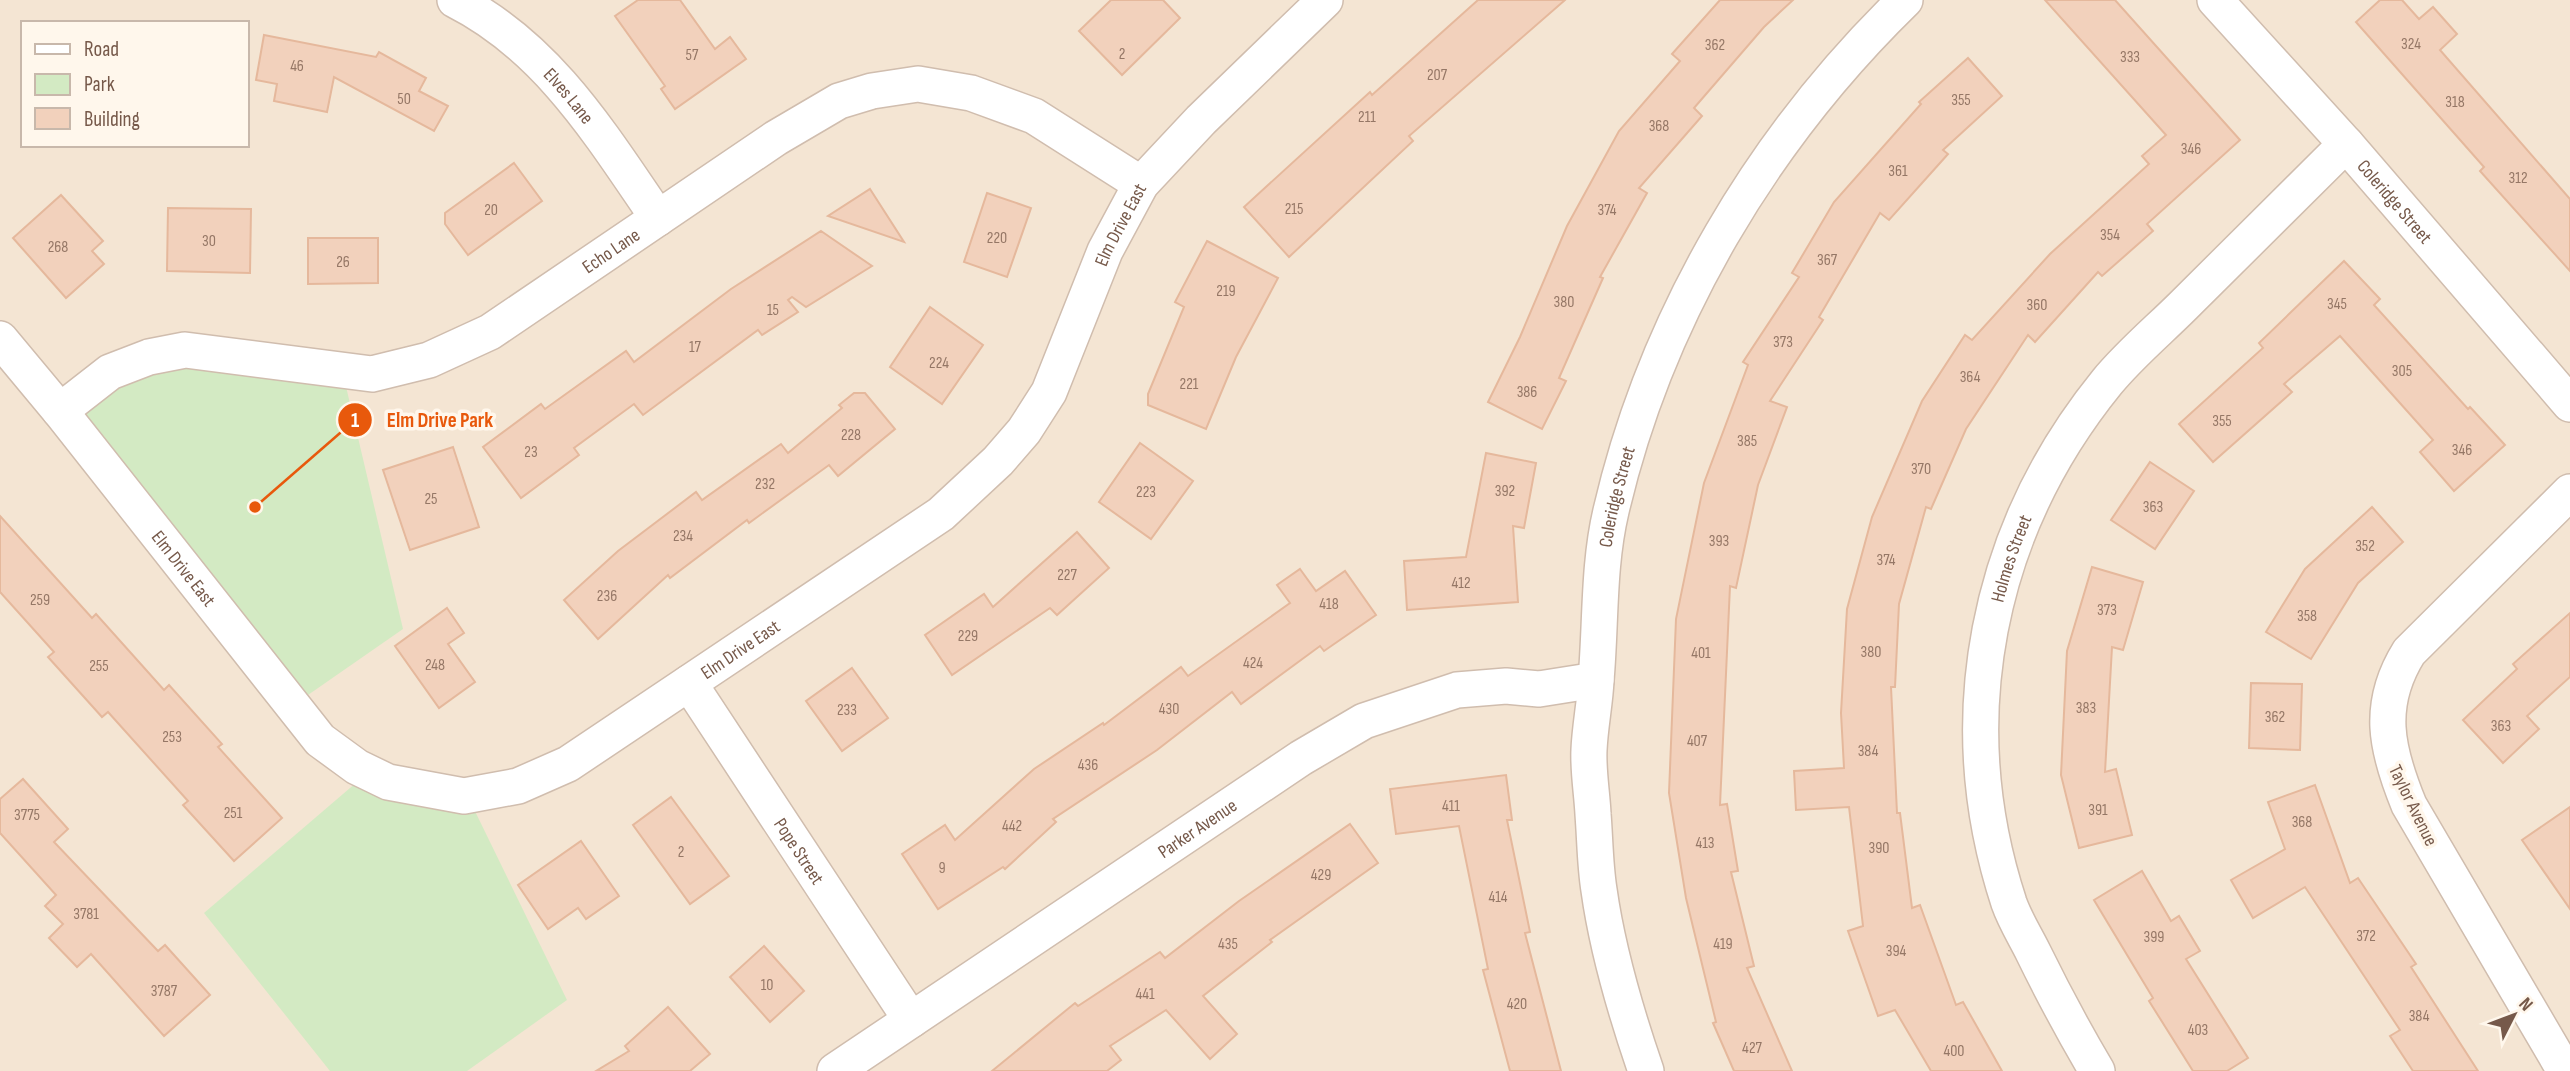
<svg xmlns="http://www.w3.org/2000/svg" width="2570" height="1071" viewBox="0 0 2570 1071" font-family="'Sofia Sans Condensed',sans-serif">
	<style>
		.residential { fill: #f4e5d3; fill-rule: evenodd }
		.green { fill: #d3eac3 }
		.building { fill: #f2d1bc; stroke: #e5b89c; stroke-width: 2 }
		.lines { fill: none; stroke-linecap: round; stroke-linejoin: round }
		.minor-casing { stroke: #d0bdae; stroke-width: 38 }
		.minor { stroke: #fff; stroke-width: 35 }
		.labels { text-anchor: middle; stroke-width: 7; stroke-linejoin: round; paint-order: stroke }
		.number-label { font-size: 16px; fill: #957766 }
		.street-label { font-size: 19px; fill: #76594a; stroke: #fff7ec }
		.leader { fill: none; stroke: #e8590c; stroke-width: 2.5 }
		.callout-dot { fill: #e8590c; stroke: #fff7ec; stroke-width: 2.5 }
		.mark-label { font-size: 21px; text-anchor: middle; font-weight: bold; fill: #fff }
		.callout-label { font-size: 21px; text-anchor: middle; font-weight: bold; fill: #e8590c; stroke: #fff7ec; stroke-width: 7; stroke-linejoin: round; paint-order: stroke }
	</style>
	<rect width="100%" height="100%" fill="#fcf3e5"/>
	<path class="residential" d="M0 0H2570V1071H0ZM23 23H247V145H23Z"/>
	<g class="green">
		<path d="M208 362 344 378 403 629 295 704 62 414 121 367Z"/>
		<path d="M364 776 470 801 567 1000 467 1071H330L204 913Z"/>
	</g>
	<g class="building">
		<path d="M638 0H680L715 49 730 37 746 59 675 109 661 89 665 86 615 16Z"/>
		<path d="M1111 0H1163L1180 18 1122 75 1079 31Z"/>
		<path d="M1478 0H1565L1409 136 1413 141 1289 257 1244 207 1370 92 1372 95Z"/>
		<path d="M1720 0H1793L1764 27 1694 108 1702 116 1639 188 1647 193 1600 277 1603 278 1559 378 1566 381 1542 429 1488 402 1520 337 1567 226 1619 131 1680 61 1672 54Z"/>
		<path d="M2045 0H2115L2240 140 2147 224 2153 231 2102 276 2098 272 2035 342 2028 335 1966 429 1931 509 1926 507 1899 604 1895 687H1891L1897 813H1900L1912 908 1920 905 1956 1005 1963 1002 2002 1071H1931L1895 1010 1878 1016 1848 931 1863 926 1849 807 1796 810 1794 771 1844 768 1841 713 1847 609 1872 517 1922 401 1965 335 1972 340 2050 254 2149 164 2142 156 2166 135Z"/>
		<path d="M2380 0H2402L2419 19 2433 7 2457 34 2440 50 2570 199V271L2480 171 2484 167 2356 22Z"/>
		<path d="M264 35 376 57 379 52 426 78 419 91 448 106 434 131 334 77 327 112 274 101 277 84 256 80Z"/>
		<path d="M1968 58 2002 96 1943 150 1948 154 1889 220 1880 213 1819 317 1823 320 1770 401 1787 407 1758 485 1736 588 1730 586 1720 805 1727 804 1738 871 1731 872 1754 966 1747 968 1792 1071H1734L1713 1023 1716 1022 1686 898 1669 793 1676 619 1704 483 1748 365 1743 362 1799 277 1792 273 1834 202 1921 104 1919 102Z"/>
		<path d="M514 163 542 201 468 255 445 224V213Z"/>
		<path d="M870 189 904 242 828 216Z"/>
		<path d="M987 193 1031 208 1007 277 964 262Z"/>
		<path d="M61 195 103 241 92 251 104 264 66 298 13 238Z"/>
		<path d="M168 208 251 209 250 273 167 271Z"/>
		<path d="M821 231 872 266 806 307 792 297 788 300 798 312 762 335 758 330 643 415 634 404 574 448 579 455 521 498 483 447 541 404 545 409 626 351 634 362 731 289Z"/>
		<path d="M308 238H378V283L308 284Z"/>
		<path d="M1207 241 1278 278 1236 357 1206 429 1148 405V394L1184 307 1175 302Z"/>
		<path d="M2344 261 2380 299 2374 305 2468 409 2470 407 2505 445 2454 491 2420 452 2433 440 2340 336 2284 384 2292 392 2213 462 2179 424 2263 348 2259 343Z"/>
		<path d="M930 307 983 345 942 404 890 367Z"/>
		<path d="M854 393H865L895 429 838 476 829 465 749 523 747 520 670 578 668 575 598 639 564 600 618 551 696 492 702 500 781 444 788 453 842 408 839 405Z"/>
		<path d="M1140 443 1193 481 1151 539 1099 502Z"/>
		<path d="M453 447 479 527 410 550 383 470Z"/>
		<path d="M1486 453 1536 463 1524 528 1513 526 1518 602 1407 610 1404 561 1466 557Z"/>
		<path d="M2150 462 2194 491 2155 549 2111 520Z"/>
		<path d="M2372 507 2403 542 2358 583 2311 659 2266 632 2305 569Z"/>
		<path d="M0 516 92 618 96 614 164 690 169 685 222 744 218 747 282 818 234 861 183 805 188 801 108 712 102 717 48 657 54 652 0 592Z"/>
		<path d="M1077 532 1109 568 1057 615 1050 608 952 675 925 635 984 594 993 607Z"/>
		<path d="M2092 567 2143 582 2123 650 2112 647 2105 772 2116 769 2132 835 2079 848 2061 775 2067 651Z"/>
		<path d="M1300 569 1316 591 1345 571 1376 615 1324 651 1320 646 1241 704 1232 692 1157 750 1053 819 1056 822 1005 869 1003 867 938 909 902 854 945 825 955 840 1034 769 1103 723 1104 725 1181 667 1188 676 1290 603 1277 585Z"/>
		<path d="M447 608 464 633 448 644 475 682 439 708 395 646Z"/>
		<path d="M2570 613V677L2527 716 2539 729 2503 763 2463 720 2517 669 2513 664Z"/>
		<path d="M852 668 888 718 842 751 806 701Z"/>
		<path d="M2251 683 2302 684 2300 750 2249 748Z"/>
		<path d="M1506 775 1512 820H1507L1530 932 1525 933 1561 1071H1510L1483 970 1488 969 1459 826 1396 834 1390 789Z"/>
		<path d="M23 779 68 829 54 842 158 951 165 945 210 995 164 1036 91 954 77 967 49 938 63 924 45 906 56 895 0 833V799Z"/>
		<path d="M2315 785 2350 883 2358 878 2416 964 2411 967 2478 1071H2413L2390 1036 2400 1030 2305 887 2253 918 2231 880 2285 849 2268 802Z"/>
		<path d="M671 797 729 876 690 904 633 825Z"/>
		<path d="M2570 807V909L2522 840Z"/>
		<path d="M1350 824 1378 863 1270 940 1272 942 1203 996 1237 1034 1210 1059 1166 1010 1110 1046 1121 1060 1107 1071H992L1075 1003 1078 1006 1160 952 1165 958 1239 901Z"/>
		<path d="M581 841 619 896 586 919 578 908 548 929 518 885Z"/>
		<path d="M2142 871 2171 921 2179 916 2200 951 2186 959 2248 1058 2227 1071H2193L2149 1001 2153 998 2094 900Z"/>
		<path d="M764 946 804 991 770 1022 730 977Z"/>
		<path d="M668 1007 710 1054 690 1071H596L629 1051 625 1046Z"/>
	</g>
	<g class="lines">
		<g class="minor-casing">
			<g id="minor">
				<path id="s1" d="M455 0C548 47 601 135 658 218"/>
				<path id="s2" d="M2215 0 2346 144 2570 404"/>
				<path id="s3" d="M0 339 60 411 320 740 357 767 388 782 464 796 518 786 568 764 941 514 998 461 1024 431 1049 392 1105 251 1141 184 1201 120 1325 0"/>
				<path id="s4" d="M60 411 110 372 149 357 185 350 372 374 429 360 490 332 776 138 839 101 872 91 918 84 971 93 1034 116 1141 184"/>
				<path id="s5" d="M689 683 911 1020"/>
				<path id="s6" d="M835 1071 1301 758 1364 721 1457 690 1506 686 1539 689 1596 680"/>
				<path id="s7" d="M1646 1071C1627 1016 1607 947 1599 890 1595 865 1595 839 1593 814 1592 793 1588 771 1589 750 1590 726 1595 703 1596 680 1601 623 1598 566 1611 511 1656 317 1763 138 1905 0"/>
				<path id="s8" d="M2097 1071C2074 1032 2053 993 2033 952 2025 936 2015 920 2009 903 1949 720 1986 531 2107 382 2130 354 2159 330 2184 305 2238 252 2292 198 2346 144"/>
				<path d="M2565 1071 2409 805C2386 749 2376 705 2409 652L2570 492"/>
			</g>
		</g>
		<use href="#minor" class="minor"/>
	</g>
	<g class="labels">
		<g class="number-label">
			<text x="2411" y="49">324</text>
			<text x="1715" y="50">362</text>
			<text x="1122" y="59">2</text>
			<text x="692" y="60">57</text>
			<text x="2130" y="62">333</text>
			<text x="297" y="71">46</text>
			<text x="1437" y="80">207</text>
			<text x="404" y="104">50</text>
			<text x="1961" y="105">355</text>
			<text x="2455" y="107">318</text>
			<text x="1367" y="122">211</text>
			<text x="1659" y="131">368</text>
			<text x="2191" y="154">346</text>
			<text x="1898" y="176">361</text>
			<text x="2518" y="183">312</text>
			<text x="1294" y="214">215</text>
			<text x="491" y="215">20</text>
			<text x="1607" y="215">374</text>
			<text x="2110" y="240">354</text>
			<text x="997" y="243">220</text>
			<text x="209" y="246">30</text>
			<text x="58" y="252">268</text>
			<text x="1827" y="265">367</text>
			<text x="343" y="267">26</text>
			<text x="1226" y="296">219</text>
			<text x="1564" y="307">380</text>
			<text x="2337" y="309">345</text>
			<text x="2037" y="310">360</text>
			<text x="773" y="315">15</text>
			<text x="1783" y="347">373</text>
			<text x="695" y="352">17</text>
			<text x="939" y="368">224</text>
			<text x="2402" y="376">305</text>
			<text x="1970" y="382">364</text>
			<text x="1189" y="389">221</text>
			<text x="1527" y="397">386</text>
			<text x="2222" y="426">355</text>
			<text x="851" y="440">228</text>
			<text x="1747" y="446">385</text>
			<text x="2462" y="455">346</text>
			<text x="531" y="457">23</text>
			<text x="1921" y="474">370</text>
			<text x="765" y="489">232</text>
			<text x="1505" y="496">392</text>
			<text x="1146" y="497">223</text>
			<text x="431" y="504">25</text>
			<text x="2153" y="512">363</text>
			<text x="683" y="541">234</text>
			<text x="1719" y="546">393</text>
			<text x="2365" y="551">352</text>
			<text x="1886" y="565">374</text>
			<text x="1067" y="580">227</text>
			<text x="1461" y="588">412</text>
			<text x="607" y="601">236</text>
			<text x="40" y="605">259</text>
			<text x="1329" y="609">418</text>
			<text x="2107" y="615">373</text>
			<text x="2307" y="621">358</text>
			<text x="968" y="641">229</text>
			<text x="1871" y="657">380</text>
			<text x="1701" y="658">401</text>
			<text x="1253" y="668">424</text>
			<text x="435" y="670">248</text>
			<text x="99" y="671">255</text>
			<text x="2086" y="713">383</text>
			<text x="1169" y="714">430</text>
			<text x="847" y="715">233</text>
			<text x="2275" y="722">362</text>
			<text x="2501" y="731">363</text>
			<text x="172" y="742">253</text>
			<text x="1697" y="746">407</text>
			<text x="1868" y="756">384</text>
			<text x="1088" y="770">436</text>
			<text x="1451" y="811">411</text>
			<text x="2098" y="815">391</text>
			<text x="233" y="818">251</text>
			<text x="27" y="820">3775</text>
			<text x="2302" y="827">368</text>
			<text x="1012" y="831">442</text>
			<text x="1705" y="848">413</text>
			<text x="1879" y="853">390</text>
			<text x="681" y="857">2</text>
			<text x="942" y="873">9</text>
			<text x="1321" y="880">429</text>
			<text x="1498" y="902">414</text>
			<text x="86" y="919">3781</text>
			<text x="2366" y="941">372</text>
			<text x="2154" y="942">399</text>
			<text x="1228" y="949">435</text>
			<text x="1723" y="949">419</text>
			<text x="1896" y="956">394</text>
			<text x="767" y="990">10</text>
			<text x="164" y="996">3787</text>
			<text x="1145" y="999">441</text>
			<text x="1517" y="1009">420</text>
			<text x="2419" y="1021">384</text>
			<text x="2198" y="1035">403</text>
			<text x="1752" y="1053">427</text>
			<text x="1954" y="1056">400</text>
		</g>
		<g class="street-label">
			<text dy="7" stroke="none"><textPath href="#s1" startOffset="150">Elves Lane</textPath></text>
			<text dy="7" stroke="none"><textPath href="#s2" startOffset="270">Coleridge Street</textPath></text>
			<text dy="7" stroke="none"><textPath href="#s3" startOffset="1575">Elm Drive East</textPath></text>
			<text dy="7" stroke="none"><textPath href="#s4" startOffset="602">Echo Lane</textPath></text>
			<text dy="7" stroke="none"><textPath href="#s7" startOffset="583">Coleridge Street</textPath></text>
			<text dy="7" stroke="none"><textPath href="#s8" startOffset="541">Holmes Street</textPath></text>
			<text dy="7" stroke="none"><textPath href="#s3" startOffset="294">Elm Drive East</textPath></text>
			<text dy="7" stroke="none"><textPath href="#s3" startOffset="987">Elm Drive East</textPath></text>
			<text transform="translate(2414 805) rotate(64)" y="7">Taylor Avenue</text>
			<text dy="7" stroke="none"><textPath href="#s6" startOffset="436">Parker Avenue</textPath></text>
			<text dy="7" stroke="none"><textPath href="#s5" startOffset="201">Pope Street</textPath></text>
		</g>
	</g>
	<path class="leader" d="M255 507L355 420"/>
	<g class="callout-dot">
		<circle cx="255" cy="507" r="7"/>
		<circle cx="355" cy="420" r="18"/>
	</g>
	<g class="mark-label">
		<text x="355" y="427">1</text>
	</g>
	<g class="callout-label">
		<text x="440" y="427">Elm Drive Park</text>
	</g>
	<rect x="21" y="21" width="228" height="126" fill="#fff7ec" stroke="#c8b8ab" stroke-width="2"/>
	<rect x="35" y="44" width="35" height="10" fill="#ffffff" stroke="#c8b8ab" stroke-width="2"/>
	<text x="84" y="56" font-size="21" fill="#76594a">Road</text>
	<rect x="35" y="74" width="35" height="21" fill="#d3eac3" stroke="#c8b8ab" stroke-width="2"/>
	<text x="84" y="91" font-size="21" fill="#76594a">Park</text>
	<rect x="35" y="108" width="35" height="21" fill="#f2d1bc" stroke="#c8b8ab" stroke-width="2"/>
	<text x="84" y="126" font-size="21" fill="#76594a">Building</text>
	<g transform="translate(2514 1015) rotate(48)" stroke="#fff7ec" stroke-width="5" paint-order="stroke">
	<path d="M0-5L12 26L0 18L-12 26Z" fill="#76594a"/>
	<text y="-10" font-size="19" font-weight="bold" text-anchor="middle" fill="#76594a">N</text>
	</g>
</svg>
